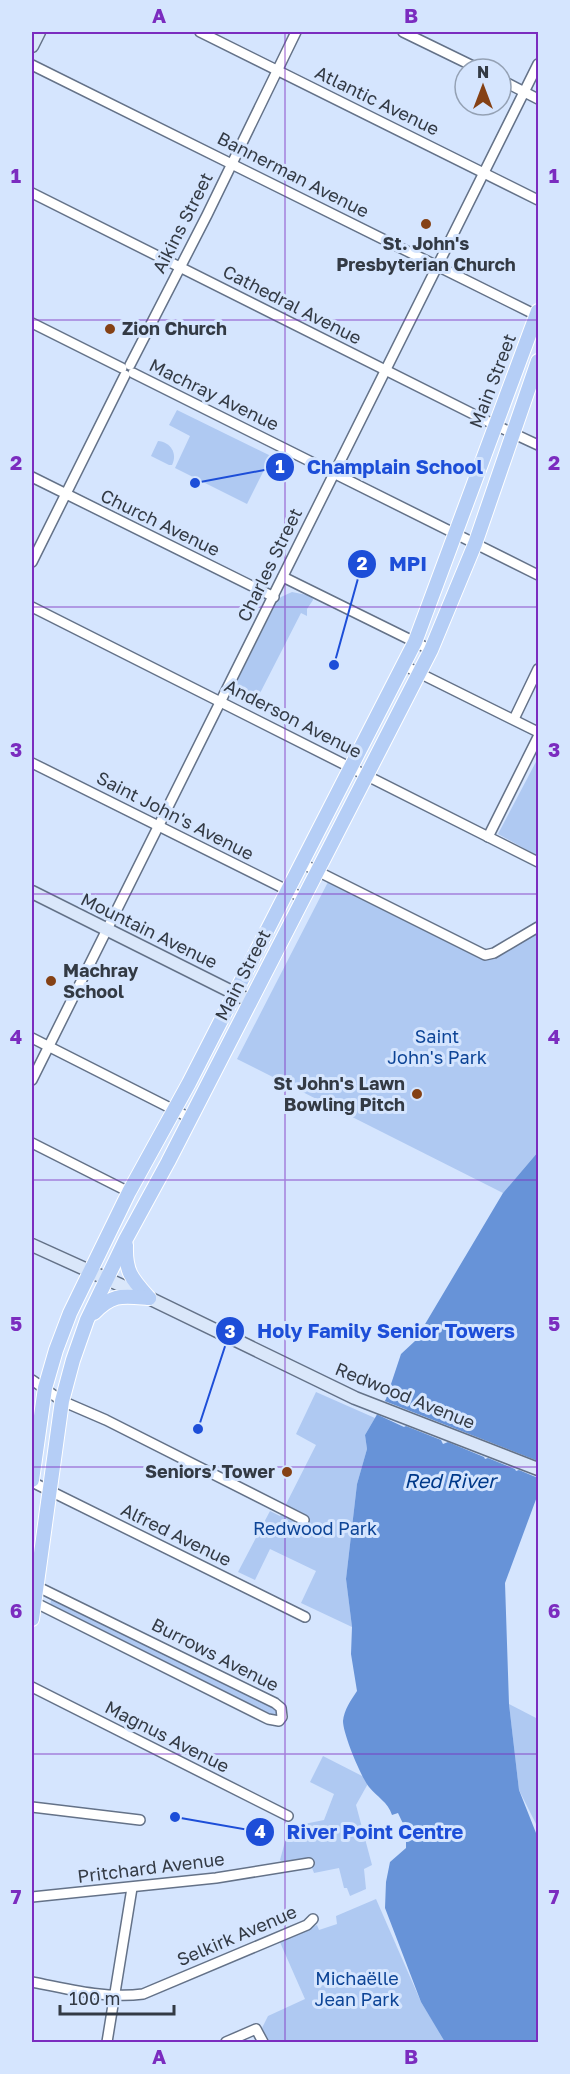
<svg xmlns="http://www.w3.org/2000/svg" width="570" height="2074" viewBox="0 0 570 2074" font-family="'Golos Text',sans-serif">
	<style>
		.green { fill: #afc9f2 }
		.water { fill: #6793d8 }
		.pier { fill: #d5e5fe }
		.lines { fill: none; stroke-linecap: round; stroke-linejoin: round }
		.minor-casing { stroke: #647288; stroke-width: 12 }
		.secondary-casing { stroke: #647288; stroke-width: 15 }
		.primary-casing { stroke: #fff; stroke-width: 16 }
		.minor { stroke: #fff; stroke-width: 9 }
		.secondary { stroke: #dae7fa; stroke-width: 12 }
		.primary { stroke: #b5cef6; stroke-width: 14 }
		.grid { fill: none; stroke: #7b2cbf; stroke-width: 1.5; stroke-opacity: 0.55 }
		.poi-dot { fill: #854115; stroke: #d5e5fe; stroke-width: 2 }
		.labels { text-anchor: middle; stroke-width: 6; stroke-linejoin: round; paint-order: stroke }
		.street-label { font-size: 18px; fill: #333a44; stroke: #d5e5fe }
		.poi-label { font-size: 18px; font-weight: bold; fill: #333a44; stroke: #d5e5fe; text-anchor: start }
		.park-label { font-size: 18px; fill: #0d4496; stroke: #d5e5fe }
		.water-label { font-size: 20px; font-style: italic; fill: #003989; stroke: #d5e5fe }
		.leader { fill: none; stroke: #1d4ed8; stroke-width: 2 }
		.callout-dot { fill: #1d4ed8; stroke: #d5e5fe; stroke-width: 2 }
		.mark-label { font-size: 18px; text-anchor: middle; font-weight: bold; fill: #fff }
		.callout-label { font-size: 20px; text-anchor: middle; font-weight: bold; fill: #1d4ed8; stroke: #d5e5fe; stroke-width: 6; stroke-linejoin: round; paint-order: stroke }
		.neatline { fill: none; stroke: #7b2cbf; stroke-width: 2 }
		.grid-label { font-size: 20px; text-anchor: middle; font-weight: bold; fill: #7b2cbf }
	</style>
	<rect width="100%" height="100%" fill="#d5e5fe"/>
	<g class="green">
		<path d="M177 410 271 456 247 504 175 468 190 436 169 425Z"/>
		<path d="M158 441C170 442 178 453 172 465H169L151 456Z"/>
		<path d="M292 592 312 596 313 600 307 609V616L301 613 258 697 263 700 260 708 231 693 276 603 281 597Z"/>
		<path d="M538 758V856L498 834Z"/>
		<path d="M328 882 485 959 538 930V1152L503 1193 237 1059Z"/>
		<path d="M316 1392 375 1418 365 1435 367 1449 357 1484 346 1579 352 1627 301 1603 316 1571 270 1549 255 1580 238 1572 270 1511 280 1516 316 1445 296 1434Z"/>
		<path d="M56 1599 277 1710 279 1711 277 1719 50 1606 51 1600Z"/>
		<path d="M509 1704 538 1719V1828L519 1790Z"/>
		<path d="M323 1756 370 1780 356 1805 372 1865 364 1869 366 1889 350 1896 347 1888H344L339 1868 314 1873 309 1860 283 1862 280 1860 289 1827 324 1820 334 1794 310 1782Z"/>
		<path d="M376 1899 421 2002 446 2042H269L262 2028 268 2016 305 1999 279 1940 317 1925 319 1930 337 1924 336 1916Z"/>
	</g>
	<path class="water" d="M538 1152V1494L505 1583 509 1704 519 1790 538 1838V2042H445L421 2002 385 1908 386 1882 390 1862 406 1848V1830L398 1813 392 1815C388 1802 377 1797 369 1787 361 1777 343 1734 343 1721 344 1710 351 1700 357 1691L351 1654 352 1627 346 1579 357 1484 367 1449 365 1435 386 1399 401 1354 415 1341 503 1193Z"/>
	<path class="pier" d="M382 1400 538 1461V1478L519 1470 516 1471 515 1469 488 1458 485 1459 484 1457 448 1442 443 1444 441 1440 406 1426 404 1427 374 1413Z"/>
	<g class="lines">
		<g class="minor-casing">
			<g id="minor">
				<path d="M200 32 538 200"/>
				<path d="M403 32 479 69"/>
				<path d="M32 65 538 316"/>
				<path d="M501 80 538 99"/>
				<path d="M32 193 495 425 538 445"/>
				<path d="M32 323 122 368"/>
				<path d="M130 365 207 215 296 32"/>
				<path d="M133 373 538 575"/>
				<path d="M32 477 274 597"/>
				<path d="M32 562 125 375"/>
				<path d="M283 577 431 650"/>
				<path d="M32 607 538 862"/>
				<path d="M403 665 538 732"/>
				<path d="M514 719 538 669"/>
				<path d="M32 763 303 898"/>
				<path d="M488 837 538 737"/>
				<path d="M301 863 485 955 494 953 538 927"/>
				<path d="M32 1038 190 1118"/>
				<path d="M32 1080 538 64"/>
				<path d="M32 1143 129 1192"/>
				<path d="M32 1380 62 1401 106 1420 304 1520"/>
				<path d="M32 1482 305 1617"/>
				<path d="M34 1602 268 1719 279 1721 282 1717 281 1708 275 1703 36 1586"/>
				<path d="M32 1687 288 1816"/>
				<path d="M32 1807 140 1820"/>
				<path d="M32 1897 216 1878 309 1863"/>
				<path d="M32 1982C67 1989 107 1999 143 1994L307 1925 313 1919"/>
				<path d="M107 2042 132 1888"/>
				<path d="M226 2042 256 2029 263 2042"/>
			</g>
		</g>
		<g class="secondary-casing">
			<g id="secondary">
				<path d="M32 46 39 32"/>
				<path d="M32 892 250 1001"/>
				<path d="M32 1245 149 1298 355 1398 538 1469"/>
			</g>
		</g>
		<g class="primary-casing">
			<g id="primary">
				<path d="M126 1245C125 1272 132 1279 149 1298"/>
				<path d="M94 1313C113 1293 123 1296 149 1298"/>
				<path d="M32 1480 45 1388 56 1350 70 1313 129 1192 189 1083 415 642 538 311"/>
				<path d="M32 1619 62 1401 73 1360 87 1320 126 1239 168 1162 431 650 475 544 538 361"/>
			</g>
		</g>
		<use href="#minor" class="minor"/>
		<use href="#secondary" class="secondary"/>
		<use href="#primary" class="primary"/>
	</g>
	<path class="grid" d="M285 32V2042M32 320H538M32 607H538M32 894H538M32 1180H538M32 1467H538M32 1754H538"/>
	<g class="poi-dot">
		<circle cx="426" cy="224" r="6"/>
		<circle cx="110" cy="329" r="6"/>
		<circle cx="51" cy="981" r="6"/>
		<circle cx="417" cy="1094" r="6"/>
		<circle cx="287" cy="1472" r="6"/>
	</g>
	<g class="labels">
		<g class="street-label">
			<text transform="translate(377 101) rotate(26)" y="6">Atlantic Avenue</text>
			<text transform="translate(293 175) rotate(27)" y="6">Bannerman Avenue</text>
			<text transform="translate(183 223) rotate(-63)" y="6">Aikins Street</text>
			<text transform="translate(292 305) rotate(27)" y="6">Cathedral Avenue</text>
			<text transform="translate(493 381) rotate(-69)" y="6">Main Street</text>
			<text transform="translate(214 395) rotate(26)" y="6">Machray Avenue</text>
			<text transform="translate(160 523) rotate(26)" y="6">Church Avenue</text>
			<text transform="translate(270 565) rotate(-64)" y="6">Charles Street</text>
			<text transform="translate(293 719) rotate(27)" y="6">Anderson Avenue</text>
			<text transform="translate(175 816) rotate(27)" y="6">Saint John's Avenue</text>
			<text transform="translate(149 931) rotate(26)" y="6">Mountain Avenue</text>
			<text transform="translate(243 975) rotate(-63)" y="6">Main Street</text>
			<text transform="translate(405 1396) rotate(22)" y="6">Redwood Avenue</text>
			<text transform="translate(176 1535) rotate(26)" y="6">Alfred Avenue</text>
			<text transform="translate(215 1655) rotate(27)" y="6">Burrows Avenue</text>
			<text transform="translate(167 1737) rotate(27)" y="6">Magnus Avenue</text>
			<text transform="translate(151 1868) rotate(-7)" y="6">Pritchard Avenue</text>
			<text transform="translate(237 1936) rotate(-23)" y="6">Selkirk Avenue</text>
		</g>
		<g class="poi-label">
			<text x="426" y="250" text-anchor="middle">St. John's<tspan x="426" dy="21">Presbyterian Church</tspan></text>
			<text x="122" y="335">Zion Church</text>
			<text x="63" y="977">Machray<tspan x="63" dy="21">School</tspan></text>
			<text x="405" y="1090" text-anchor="end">St John's Lawn<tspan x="405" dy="21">Bowling Pitch</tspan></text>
			<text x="275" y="1478" text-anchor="end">Seniors’ Tower</text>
		</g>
		<g class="park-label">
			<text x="437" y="1043">Saint<tspan x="437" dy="21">John's Park</tspan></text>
			<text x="315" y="1535">Redwood Park</text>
			<text x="357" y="1985">Michaëlle<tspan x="357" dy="21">Jean Park</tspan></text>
		</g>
		<g class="water-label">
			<text x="450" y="1488">Red River</text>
		</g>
	</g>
	<path class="leader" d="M195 483L280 467M334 665L362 564M198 1429L230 1331M175 1817L260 1832"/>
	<g class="callout-dot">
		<circle cx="195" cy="483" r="6"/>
		<circle cx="334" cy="665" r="6"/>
		<circle cx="198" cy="1429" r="6"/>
		<circle cx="175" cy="1817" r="6"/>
		<circle cx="280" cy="467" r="15"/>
		<circle cx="362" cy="564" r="15"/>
		<circle cx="230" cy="1331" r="15"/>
		<circle cx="260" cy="1832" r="15"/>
	</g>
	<g class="mark-label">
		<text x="280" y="473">1</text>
		<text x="362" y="570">2</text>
		<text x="230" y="1338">3</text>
		<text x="260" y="1838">4</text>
	</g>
	<g class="callout-label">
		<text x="395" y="474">Champlain School</text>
		<text x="408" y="571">MPI</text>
		<text x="386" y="1338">Holy Family Senior Towers</text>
		<text x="375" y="1839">River Point Centre</text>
	</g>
	<rect width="570" height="2074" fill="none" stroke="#d5e5fe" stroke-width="66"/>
	<g transform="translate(483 87)"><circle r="28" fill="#d5e5fe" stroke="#94a1b4" stroke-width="1.5"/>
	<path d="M0-4.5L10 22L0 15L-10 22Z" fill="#854115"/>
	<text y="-9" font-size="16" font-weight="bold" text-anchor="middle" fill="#333a44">N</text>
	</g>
	<path d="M60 2005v9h114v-9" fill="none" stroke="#333a44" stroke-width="3"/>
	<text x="69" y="2005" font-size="18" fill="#333a44" stroke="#d5e5fe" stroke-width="4.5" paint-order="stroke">100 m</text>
	<rect x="33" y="33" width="504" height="2008" class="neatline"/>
	<g class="grid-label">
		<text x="159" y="23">A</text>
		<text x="411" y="23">B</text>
		<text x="16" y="183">1</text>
		<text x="554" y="183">1</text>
		<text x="16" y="470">2</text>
		<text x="554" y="470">2</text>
		<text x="16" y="757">3</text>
		<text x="554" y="757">3</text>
		<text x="16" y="1044">4</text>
		<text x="554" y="1044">4</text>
		<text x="16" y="1331">5</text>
		<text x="554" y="1331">5</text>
		<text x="16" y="1618">6</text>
		<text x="554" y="1618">6</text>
		<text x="16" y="1904">7</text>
		<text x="554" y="1904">7</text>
		<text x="159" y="2064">A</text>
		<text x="411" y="2064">B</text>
	</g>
</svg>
